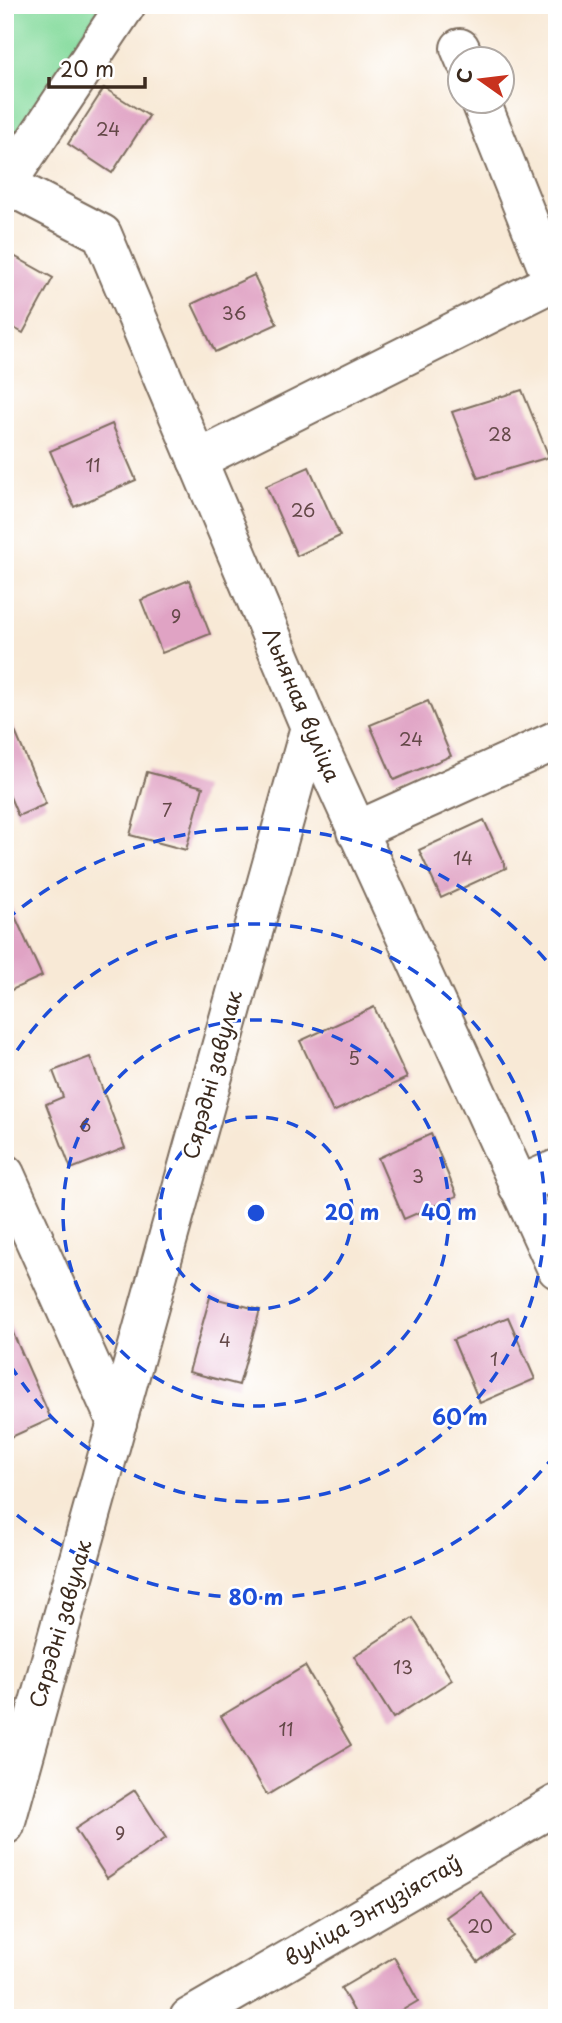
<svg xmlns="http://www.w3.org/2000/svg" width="562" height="2023" viewBox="0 0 562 2023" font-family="'Playpen Sans',sans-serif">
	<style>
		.green { fill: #86db9e; stroke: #60825e; stroke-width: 2 }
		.building { fill: #e0a3c4 }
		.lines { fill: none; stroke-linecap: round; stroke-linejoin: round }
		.minor-casing { stroke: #7d6d5e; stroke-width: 42 }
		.minor { stroke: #fff; stroke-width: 38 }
		.ring { fill: none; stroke: #1d4ed8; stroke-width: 3.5; stroke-dasharray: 12 9 }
		.labels { text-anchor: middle; stroke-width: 5; stroke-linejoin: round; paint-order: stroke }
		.number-label { font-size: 18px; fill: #644848 }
		.street-label { font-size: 21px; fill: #3b2a1e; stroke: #fff }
		.centre { fill: #1d4ed8; stroke: #fff; stroke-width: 3.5 }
		.ring-label { font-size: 21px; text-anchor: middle; font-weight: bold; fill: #1d4ed8; stroke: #fff; stroke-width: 5; stroke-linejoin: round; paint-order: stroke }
	</style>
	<rect width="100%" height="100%" fill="#fff"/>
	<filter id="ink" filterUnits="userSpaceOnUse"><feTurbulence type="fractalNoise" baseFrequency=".0143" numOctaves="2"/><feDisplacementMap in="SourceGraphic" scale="14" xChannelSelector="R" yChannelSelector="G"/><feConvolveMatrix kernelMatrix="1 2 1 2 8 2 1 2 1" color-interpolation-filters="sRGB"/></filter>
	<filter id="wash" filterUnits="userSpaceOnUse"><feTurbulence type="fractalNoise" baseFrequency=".00686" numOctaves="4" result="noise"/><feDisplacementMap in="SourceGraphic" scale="28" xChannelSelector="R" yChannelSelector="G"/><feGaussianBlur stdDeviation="1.57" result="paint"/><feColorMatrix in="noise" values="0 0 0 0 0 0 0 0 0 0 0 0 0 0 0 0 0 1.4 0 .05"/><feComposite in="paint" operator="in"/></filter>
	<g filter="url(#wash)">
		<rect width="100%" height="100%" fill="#f8e9d6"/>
		<path class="green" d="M5 5H102L5 153Z"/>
		<g id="blocks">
			<g class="building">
				<path d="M104 88 149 116 112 173 68 144Z"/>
				<path d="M5 251 53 278 23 333 5 323Z"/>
				<path d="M254 275 277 324 215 352 192 304Z"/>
				<path d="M522 390 549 457 478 478 452 412Z"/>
				<path d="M112 424 136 480 74 507 50 451Z"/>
				<path d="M309 467 340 536 297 556 266 486Z"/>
				<path d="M189 580 210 634 162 653 141 600Z"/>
				<path d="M428 701 451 756 394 780 370 725Z"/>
				<path d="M5 708 46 804 18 816 5 785Z"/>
				<path d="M147 772 203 787 186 850 130 835Z"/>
				<path d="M484 820 506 868 441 898 419 850Z"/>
				<path d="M5 894 42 976 5 993Z"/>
				<path d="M374 1007 407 1078 333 1112 300 1041Z"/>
				<path d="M90 1057 125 1148 71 1169 46 1104 63 1097 53 1071Z"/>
				<path d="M431 1134 457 1196 404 1219 378 1158Z"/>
				<path d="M210 1297 260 1310 239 1385 189 1372Z"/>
				<path d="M5 1315 51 1419 5 1440Z"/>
				<path d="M508 1317 535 1379 480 1403 453 1340Z"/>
				<path d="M413 1618 452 1680 393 1718 354 1656Z"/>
				<path d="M305 1666 351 1745 267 1795 221 1716Z"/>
				<path d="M135 1790 166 1838 107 1878 75 1829Z"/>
				<path d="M481 1892 513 1936 478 1962 446 1917Z"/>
				<path d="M394 1957 418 2001 389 2018H358L341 1988Z"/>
			</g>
		</g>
	</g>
	<g filter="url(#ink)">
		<use href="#blocks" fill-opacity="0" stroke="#7d6d5e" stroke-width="2"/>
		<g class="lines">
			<g class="minor-casing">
				<g id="minor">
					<path d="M460 48 465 60"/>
					<path d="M6 184 102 234 310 727 557 1269"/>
					<path d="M5 186 126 5"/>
					<path d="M197 460 553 282 481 102"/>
					<path d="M356 831 557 740"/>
					<path d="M5 1174 117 1423"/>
					<path d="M518 1186 557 1169"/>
					<path d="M5 1825 310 727"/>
					<path d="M189 2018 557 1804"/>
				</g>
			</g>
			<use href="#minor" class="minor"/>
		</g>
	</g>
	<g class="ring">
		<circle cx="256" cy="1213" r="96"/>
		<circle cx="256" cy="1213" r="193"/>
		<path d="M6 1068A289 289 0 1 1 6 1358"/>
		<path d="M555 1455A385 385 0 0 1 6 1506M6 920A385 385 0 0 1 555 971"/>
	</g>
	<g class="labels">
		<g class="number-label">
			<text x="108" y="136">24</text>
			<text x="234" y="320">36</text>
			<text x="500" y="441">28</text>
			<text x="93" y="472">11</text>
			<text x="303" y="517">26</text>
			<text x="176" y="623">9</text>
			<text x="411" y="746">24</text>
			<text x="167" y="817">7</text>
			<text x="463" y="865">14</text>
			<text x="354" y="1065">5</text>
			<text x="85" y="1132">6</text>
			<text x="418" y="1183">3</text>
			<text x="225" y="1347">4</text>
			<text x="494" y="1366">1</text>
			<text x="403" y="1674">13</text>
			<text x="286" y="1736">11</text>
			<text x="120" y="1840">9</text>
			<text x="480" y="1933">20</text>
		</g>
		<g class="street-label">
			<text transform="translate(301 705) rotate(67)" y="7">Льняная вуліца</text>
			<text transform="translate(213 1075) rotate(-75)" y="7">Сярэдні завулак</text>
			<text transform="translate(61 1624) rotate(-74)" y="7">Сярэдні завулак</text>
			<text transform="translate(373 1911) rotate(-30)" y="7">вуліца Энтузіястаў</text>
		</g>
	</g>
	<circle cx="256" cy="1213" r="10" class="centre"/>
	<g class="ring-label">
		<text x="352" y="1220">20 m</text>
		<text x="449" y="1220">40 m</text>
		<text x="460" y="1425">60 m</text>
		<text x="256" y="1605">80 m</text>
	</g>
	<rect width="562" height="2023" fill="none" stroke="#fff" stroke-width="28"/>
	<g transform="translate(481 80) rotate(284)"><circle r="33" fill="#ffffff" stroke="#b1aaa5" stroke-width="2"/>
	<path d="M0-5L12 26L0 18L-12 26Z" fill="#c8321e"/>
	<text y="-10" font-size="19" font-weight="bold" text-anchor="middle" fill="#3b2a1e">С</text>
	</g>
	<path d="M49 77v10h96v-10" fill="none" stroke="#3b2a1e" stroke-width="3.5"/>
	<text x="60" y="77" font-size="21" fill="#3b2a1e" stroke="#ffffff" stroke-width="5" paint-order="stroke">20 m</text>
</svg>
